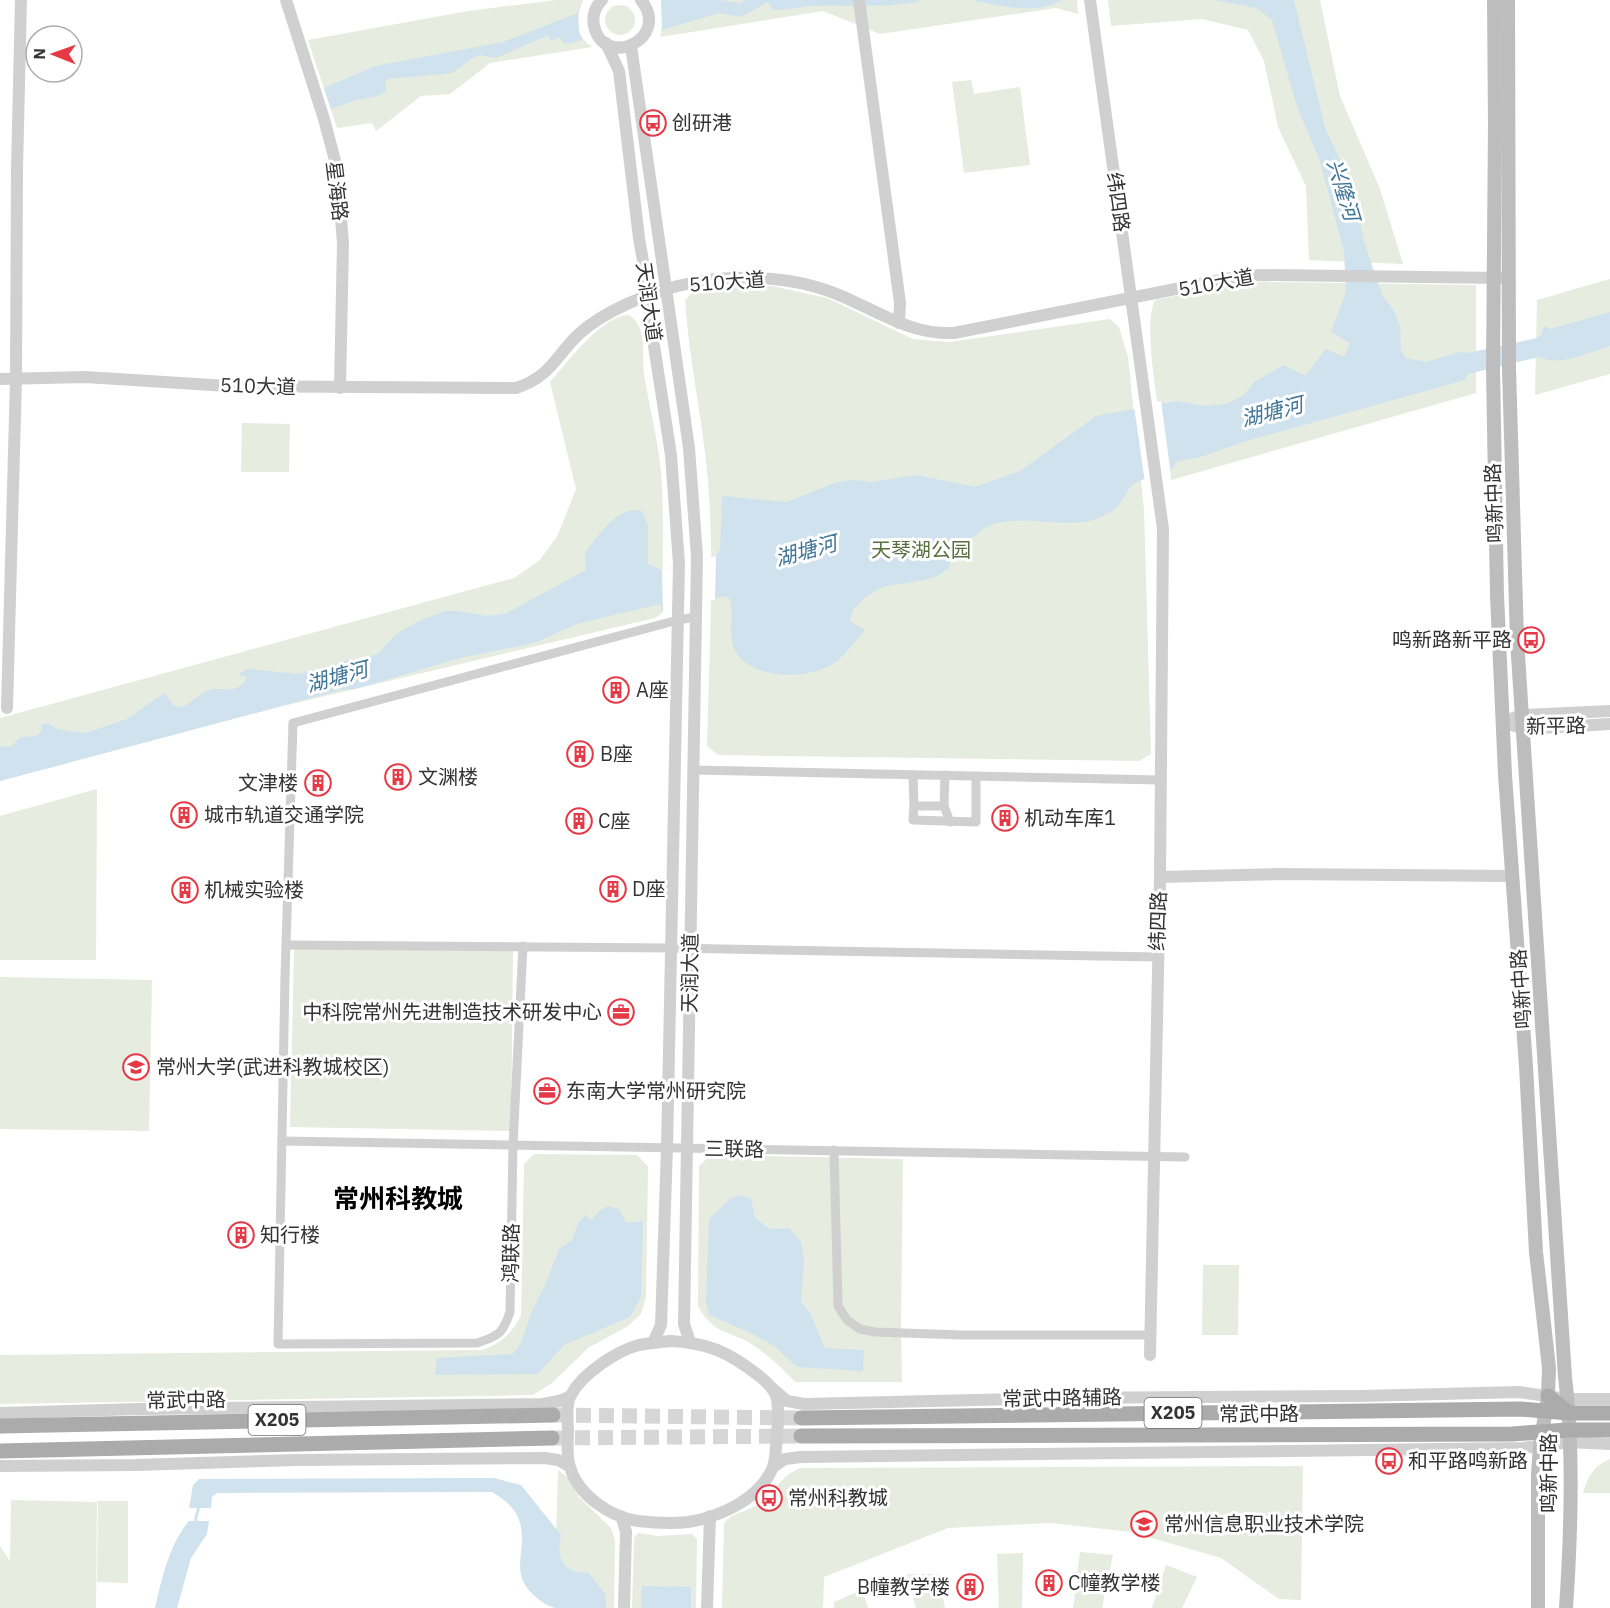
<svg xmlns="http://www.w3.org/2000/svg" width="1610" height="1608" viewBox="0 0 1610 1608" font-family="'IBM Plex Sans','Noto Sans SC',sans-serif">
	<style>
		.green { fill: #e6ecdf }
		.water { fill: #cfe2ee }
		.pier { fill: #fff }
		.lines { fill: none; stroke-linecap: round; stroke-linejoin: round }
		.stream { stroke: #cfe2ee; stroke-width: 3 }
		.primary-tunnel { stroke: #d6d6d6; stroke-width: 15; stroke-dasharray: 15 8; stroke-linecap: butt }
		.minor { stroke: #d0d0d0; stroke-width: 9 }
		.tertiary { stroke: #d0d0d0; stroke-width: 12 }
		.secondary { stroke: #bdbdbd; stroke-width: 14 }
		.primary { stroke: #ababab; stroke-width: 15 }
		.labels { text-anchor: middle; stroke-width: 6; stroke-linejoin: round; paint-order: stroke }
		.shield { fill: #fff; stroke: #707070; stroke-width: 1.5 }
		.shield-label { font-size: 18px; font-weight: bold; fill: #333 }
		.poi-label { font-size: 20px; fill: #333; stroke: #fff; text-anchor: start }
		.street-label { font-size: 20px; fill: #333; stroke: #fff }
		.park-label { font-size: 20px; fill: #56703f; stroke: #fff }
		.water-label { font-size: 21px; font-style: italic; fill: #3f7597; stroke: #fff }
		.district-label { font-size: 26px; font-weight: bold; fill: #000; stroke: #fff }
	</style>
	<rect width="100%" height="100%" fill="#fff"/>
	<g class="green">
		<path d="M556 0H583C576 19 574 34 592 47L490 63 450 94 421 96 376 131 372 123 337 128 308 40 468 11Z"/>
		<path d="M661 0H1077L1078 14 1056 8 880 34 823 11 660 37 663 21Z"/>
		<path d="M1108 0H1320L1340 96 1380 189 1403 264 1309 260 1306 186 1278 127 1264 61 1248 30 1202 19 1111 26Z"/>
		<circle cx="620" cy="20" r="15"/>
		<path d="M971 80 974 94 1020 87 1030 165 964 173 952 82Z"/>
		<path d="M1610 279V374L1535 395 1537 300Z"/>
		<path d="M1262 282 1476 285V393L1171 480C1165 443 1140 330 1155 300L1234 284Z"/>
		<path d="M743 286H772L827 298 913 339 949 342 1110 319 1119 327 1128 357 1144 510 1151 754 1139 761 718 755 707 746C709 658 715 569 708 481 703 421 689 361 685 300L694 291 705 292Z"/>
		<path d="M629 315C649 329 641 353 644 374 650 412 661 450 662 488 664 529 662 571 663 612L655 618 279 707 0 781V718L514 578 539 561 558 535 576 489 550 382C568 362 601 316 629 315Z"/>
		<path d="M242 423 290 424 289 472H241Z"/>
		<path d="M97 789 96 960H0V816Z"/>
		<path d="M294 949 513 950 511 1131 290 1127Z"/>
		<path d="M0 977 152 980 149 1131 0 1129Z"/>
		<path d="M534 1154 637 1155 648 1166 646 1297 641 1314 628 1326 588 1348 552 1383 533 1395 0 1404V1355L483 1350C503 1342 510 1335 521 1316L524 1164Z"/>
		<path d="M711 1155 903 1159 901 1324 902 1382H795C782 1368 769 1356 753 1345 729 1329 714 1336 698 1306L699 1166Z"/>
		<path d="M1203 1265H1239L1238 1335H1202Z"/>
		<path d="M1610 1459V1493H1583C1588 1476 1594 1466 1610 1459Z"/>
		<path d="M1303 1466 1301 1600 1279 1599 1221 1558 1131 1532 1051 1523 948 1528 824 1577 823 1608H722L724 1523C731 1513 746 1512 757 1505 775 1494 780 1475 801 1468Z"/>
		<path d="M558 1470 568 1478 579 1497 611 1528 615 1541 614 1608H554Z"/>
		<path d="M11 1500 97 1502 96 1608H0V1546L10 1561Z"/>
		<path d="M98 1501H128V1583L97 1582Z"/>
		<path d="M638 1533 658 1536 692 1534 697 1539 696 1608H632L634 1538Z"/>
		<path d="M1080 1552 1113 1555 1102 1608H1073Z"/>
		<path d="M1023 1553 1022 1608H999L997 1554Z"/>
		<path d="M1166 1565 1197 1577 1182 1608H1152Z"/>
		<path d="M907 1574H938L945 1608H916Z"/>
		<path d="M862 1590 868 1608H834V1602Z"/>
	</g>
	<g class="water">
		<path d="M661 0H721L740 3 745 0H920L918 2C882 8 846 5 810 6 798 7 786 10 773 10L768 2 741 17 719 13 662 30Z"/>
		<path d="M972 0H1061C1039 16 996 5 972 0Z"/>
		<path d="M1213 0H1294L1325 128 1352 185 1365 245 1383 297 1394 311 1400 327 1401 351 1406 358 1426 362 1459 352 1468 353 1537 338 1541 335 1544 326 1550 329 1610 312V346C1590 352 1560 367 1539 357L1468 374 1465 380 1243 442 1201 457 1178 461C1160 485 1155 472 1135 483 1127 488 1123 502 1116 508 1111 512 1102 517 1096 519 1064 531 1012 510 983 529 979 532 976 536 972 538 959 547 952 551 949 568L937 576 925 580 887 586 876 590 863 599 853 610 850 621 865 630C856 640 847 653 837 661 813 680 756 681 737 654 727 641 734 615 730 599L725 596 663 612 660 604 577 624 534 643 460 658 355 689 341 690 0 781V746L11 747 20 737 36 736 41 732 42 724 48 723 57 729 86 733 127 719 164 693 174 706 183 707C191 702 199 695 207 691 219 684 232 698 246 680L245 675 240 676V673L247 669 299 674 348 660 364 658 378 654 396 634 419 621 445 611H459L486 616 505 614 586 570 585 553C598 536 617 505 642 511L648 526V564L662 570 716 556 720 549 722 496 787 502 837 482 853 480 872 482 917 475 975 487 1020 471 1096 416 1177 401 1204 406 1226 404 1244 395 1254 382 1284 365 1305 376 1326 349 1344 357 1350 343 1331 332 1346 292 1344 252 1320 161 1297 107 1272 20 1257 8Z"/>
		<path d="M578 13 579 32 582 40 564 44 560 37 551 41 549 35 496 58 481 55 474 57 452 73 389 79 386 81V91L375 97 356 100 331 109 324 88 375 66 503 42Z"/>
		<path d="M740 1195 751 1199 755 1218 770 1229 789 1228 801 1242 804 1259 801 1301 811 1315 825 1348 864 1350 863 1371 797 1367 774 1346 749 1332 709 1315 706 1302 709 1219 731 1198Z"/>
		<path d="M608 1206 619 1209 626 1223 643 1221 641 1297 630 1317 564 1345 538 1374 435 1375 437 1358 513 1354 521 1343 531 1313 546 1283 559 1249 572 1240 578 1224 585 1215 592 1220 598 1212Z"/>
		<path d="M494 1478 521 1485 561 1535C556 1559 562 1573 589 1573L606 1595V1608C591 1608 568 1608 555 1608 547 1606 540 1601 535 1596 509 1574 526 1553 521 1527 518 1510 506 1500 492 1492L217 1493 212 1497 211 1508H189L193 1485 199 1479Z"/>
		<path d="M189 1521H209L207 1534 191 1558 177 1608H155C162 1578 169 1545 189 1521Z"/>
		<path d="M642 1586 691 1587V1608H641Z"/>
	</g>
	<g class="pier">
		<path d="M1161 401 1171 475 1145 483 1134 406Z"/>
		<path d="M716 556 715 600 663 612 662 570Z"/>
	</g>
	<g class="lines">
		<path class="stream" d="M195 1522 199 1506"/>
		<g class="primary-tunnel">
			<path d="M553 1415 801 1418"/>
			<path d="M552 1438 801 1436"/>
		</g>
		<g class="minor">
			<path d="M694 770 1160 780"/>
			<path d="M913 775 914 806H944"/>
			<path d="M945 775 944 806 950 822"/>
			<path d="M914 806 913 820 976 822V776"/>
			<path d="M286 945 671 948 1157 957"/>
			<path d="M523 946 513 1145 510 1312C503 1333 499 1336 477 1343L278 1344 285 977 293 723 678 620 696 617"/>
			<path d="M283 1141 1185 1157"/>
			<path d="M834 1150 838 1306 847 1320 860 1329 875 1332 961 1335H1150"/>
		</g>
		<g class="tertiary">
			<path d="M286 0 324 119 337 168 343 243 340 388"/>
			<path d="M602 0C595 7 592 16 594 26 604 70 672 39 641 0"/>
			<path d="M859 0 900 303 899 323"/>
			<path d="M1090 0 1163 529 1160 877 1150 1355"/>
			<path d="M606 43 619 71 639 238 649 296 650 320 671 455 679 564 667 1148 661 1325 653 1343"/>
			<path d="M631 46 689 448 697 556 684 1324 690 1342"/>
			<path d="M0 379 85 377 228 386 516 388C552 376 555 356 580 333 605 311 646 294 678 286 727 273 792 275 839 295 878 311 910 335 954 333L1231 278 1260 275 1502 278"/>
			<path d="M7 708 16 379 17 169 21 0"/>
			<path d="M1513 718 1523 715 1610 711"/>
			<path d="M1503 722 1524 729 1610 724"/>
			<path d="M1160 877 1278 874 1512 876"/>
			<path d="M671 1341C709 1343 728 1352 758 1375 766 1381 775 1389 777 1399 779 1411 778 1424 777 1436 776 1446 776 1458 773 1467 760 1499 720 1517 688 1522 672 1524 654 1523 638 1521 610 1517 578 1495 570 1467 566 1457 568 1442 568 1431 568 1420 565 1405 571 1395 582 1374 616 1351 639 1345 650 1343 661 1342 671 1341Z"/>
			<path d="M772 1388 787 1401 804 1404 1055 1398 1362 1396 1519 1392 1568 1399H1610"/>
			<path d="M0 1413 139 1409 543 1404 559 1401 569 1397"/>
			<path d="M0 1466 136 1465 296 1460 545 1458 558 1460 569 1466"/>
			<path d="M773 1467 785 1459 801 1457 1523 1448 1569 1442 1610 1444"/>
			<path d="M622 1518 626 1532 624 1608"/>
			<path d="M707 1608 710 1516"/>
		</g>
		<g class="secondary">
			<path d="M1494 0 1495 124 1493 369 1497 595 1505 775 1526 1066 1536 1252 1549 1368 1548 1396 1540 1446 1538 1474V1608"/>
			<path d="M1508 0 1509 368 1517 640 1565 1377C1574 1450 1571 1535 1566 1608"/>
		</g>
		<g class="primary">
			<path d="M1548 1396 1569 1413"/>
			<path d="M801 1418 1520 1409 1569 1413H1610"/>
			<path d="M0 1426 553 1415"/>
			<path d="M801 1436 1512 1434 1568 1430H1610"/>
			<path d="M0 1451 552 1438"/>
		</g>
	</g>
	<defs>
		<g id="bus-ring" transform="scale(1.35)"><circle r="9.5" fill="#fff" stroke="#e63946" stroke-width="1.5"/><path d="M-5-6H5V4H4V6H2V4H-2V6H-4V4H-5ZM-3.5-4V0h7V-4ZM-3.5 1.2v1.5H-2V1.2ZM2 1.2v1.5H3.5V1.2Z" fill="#e63946"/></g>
		<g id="building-ring" transform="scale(1.35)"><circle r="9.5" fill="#fff" stroke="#e63946" stroke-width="1.5"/><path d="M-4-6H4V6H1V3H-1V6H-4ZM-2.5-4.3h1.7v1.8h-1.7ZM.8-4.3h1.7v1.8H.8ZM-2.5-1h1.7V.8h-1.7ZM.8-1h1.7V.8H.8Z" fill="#e63946"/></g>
		<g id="office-ring" transform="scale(1.35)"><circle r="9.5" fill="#fff" stroke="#e63946" stroke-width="1.5"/><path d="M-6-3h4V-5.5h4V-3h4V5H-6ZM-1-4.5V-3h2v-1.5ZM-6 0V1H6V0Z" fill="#e63946"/></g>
		<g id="university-ring" transform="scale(1.35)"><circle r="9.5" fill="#fff" stroke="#e63946" stroke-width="1.5"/><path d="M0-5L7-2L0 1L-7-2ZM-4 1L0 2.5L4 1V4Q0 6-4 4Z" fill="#e63946"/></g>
	</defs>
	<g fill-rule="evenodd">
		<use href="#bus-ring" x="653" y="123"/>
		<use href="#bus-ring" x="1531" y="640"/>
		<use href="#building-ring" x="616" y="690"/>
		<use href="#building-ring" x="580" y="754"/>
		<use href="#building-ring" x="398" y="777"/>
		<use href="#building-ring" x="318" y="783"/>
		<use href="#building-ring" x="184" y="815"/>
		<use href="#building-ring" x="1005" y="818"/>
		<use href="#building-ring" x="579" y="821"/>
		<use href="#building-ring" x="613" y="889"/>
		<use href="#building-ring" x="185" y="890"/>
		<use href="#office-ring" x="621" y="1012"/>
		<use href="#university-ring" x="136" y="1067"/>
		<use href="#office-ring" x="547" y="1091"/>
		<use href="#building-ring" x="241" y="1235"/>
		<use href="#bus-ring" x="1389" y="1461"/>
		<use href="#bus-ring" x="769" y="1498"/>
		<use href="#university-ring" x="1144" y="1524"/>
		<use href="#building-ring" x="1049" y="1583"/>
		<use href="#building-ring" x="970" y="1587"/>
	</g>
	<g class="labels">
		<g class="shield">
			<rect x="1144.5" y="1398" width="57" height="30" rx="4.5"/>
			<rect x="248.5" y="1405" width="57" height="30" rx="4.5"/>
		</g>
		<g class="shield-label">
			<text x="1173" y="1419">X205</text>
			<text x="277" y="1426">X205</text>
		</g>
		<g class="poi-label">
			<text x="672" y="130">创研港</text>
			<text x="1512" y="647" text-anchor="end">鸣新路新平路</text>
			<text x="636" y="697">A座</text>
			<text x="600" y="761">B座</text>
			<text x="418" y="784">文渊楼</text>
			<text x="298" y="790" text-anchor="end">文津楼</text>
			<text x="204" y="822">城市轨道交通学院</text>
			<text x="1024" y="825">机动车库1</text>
			<text x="598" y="828">C座</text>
			<text x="632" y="896">D座</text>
			<text x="204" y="897">机械实验楼</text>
			<text x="602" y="1019" text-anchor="end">中科院常州先进制造技术研发中心</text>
			<text x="156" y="1074">常州大学(武进科教城校区)</text>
			<text x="566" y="1098">东南大学常州研究院</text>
			<text x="260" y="1242">知行楼</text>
			<text x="1408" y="1468">和平路鸣新路</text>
			<text x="788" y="1505">常州科教城</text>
			<text x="1164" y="1531">常州信息职业技术学院</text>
			<text x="1068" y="1590">C幢教学楼</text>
			<text x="950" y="1594" text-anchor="end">B幢教学楼</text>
		</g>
		<g class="street-label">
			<text transform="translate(337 191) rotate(83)" y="7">星海路</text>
			<text transform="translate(1118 202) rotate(82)" y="7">纬四路</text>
			<text transform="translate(727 282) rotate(-4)" y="7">510大道</text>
			<text transform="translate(1216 283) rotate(-10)" y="7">510大道</text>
			<text transform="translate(649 302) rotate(82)" y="7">天润大道</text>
			<text transform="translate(258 386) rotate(2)" y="7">510大道</text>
			<text transform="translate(1494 503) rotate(-92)" y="7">鸣新中路</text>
			<text transform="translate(1556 726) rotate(-1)" y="7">新平路</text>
			<text transform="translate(1158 921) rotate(-88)" y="7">纬四路</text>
			<text transform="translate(690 973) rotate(-89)" y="7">天润大道</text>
			<text transform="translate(1521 989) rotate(-94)" y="7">鸣新中路</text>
			<text transform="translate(734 1149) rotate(1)" y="7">三联路</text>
			<text transform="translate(511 1253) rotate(-89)" y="7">鸿联路</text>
			<text transform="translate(1062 1398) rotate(-1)" y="7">常武中路辅路</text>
			<text transform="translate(186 1400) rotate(-1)" y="7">常武中路</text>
			<text x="1259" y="1421">常武中路</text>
			<text transform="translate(1549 1473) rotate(-90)" y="7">鸣新中路</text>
		</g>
		<g class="park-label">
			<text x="921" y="557">天琴湖公园</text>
		</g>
		<g class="water-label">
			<text transform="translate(1343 190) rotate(73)" y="7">兴隆河</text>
			<text transform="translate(1272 412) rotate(-14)" y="7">湖塘河</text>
			<text transform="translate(806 551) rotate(-15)" y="7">湖塘河</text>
			<text transform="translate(337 677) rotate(-15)" y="7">湖塘河</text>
		</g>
		<g class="district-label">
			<text x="398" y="1208">常州科教城</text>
		</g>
	</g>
	<g transform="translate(54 54) rotate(271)"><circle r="28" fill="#ffffff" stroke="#adadad" stroke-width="1.5"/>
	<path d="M0-4.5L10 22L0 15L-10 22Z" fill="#e63946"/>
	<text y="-9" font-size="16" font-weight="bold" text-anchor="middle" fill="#333333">N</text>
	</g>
</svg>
